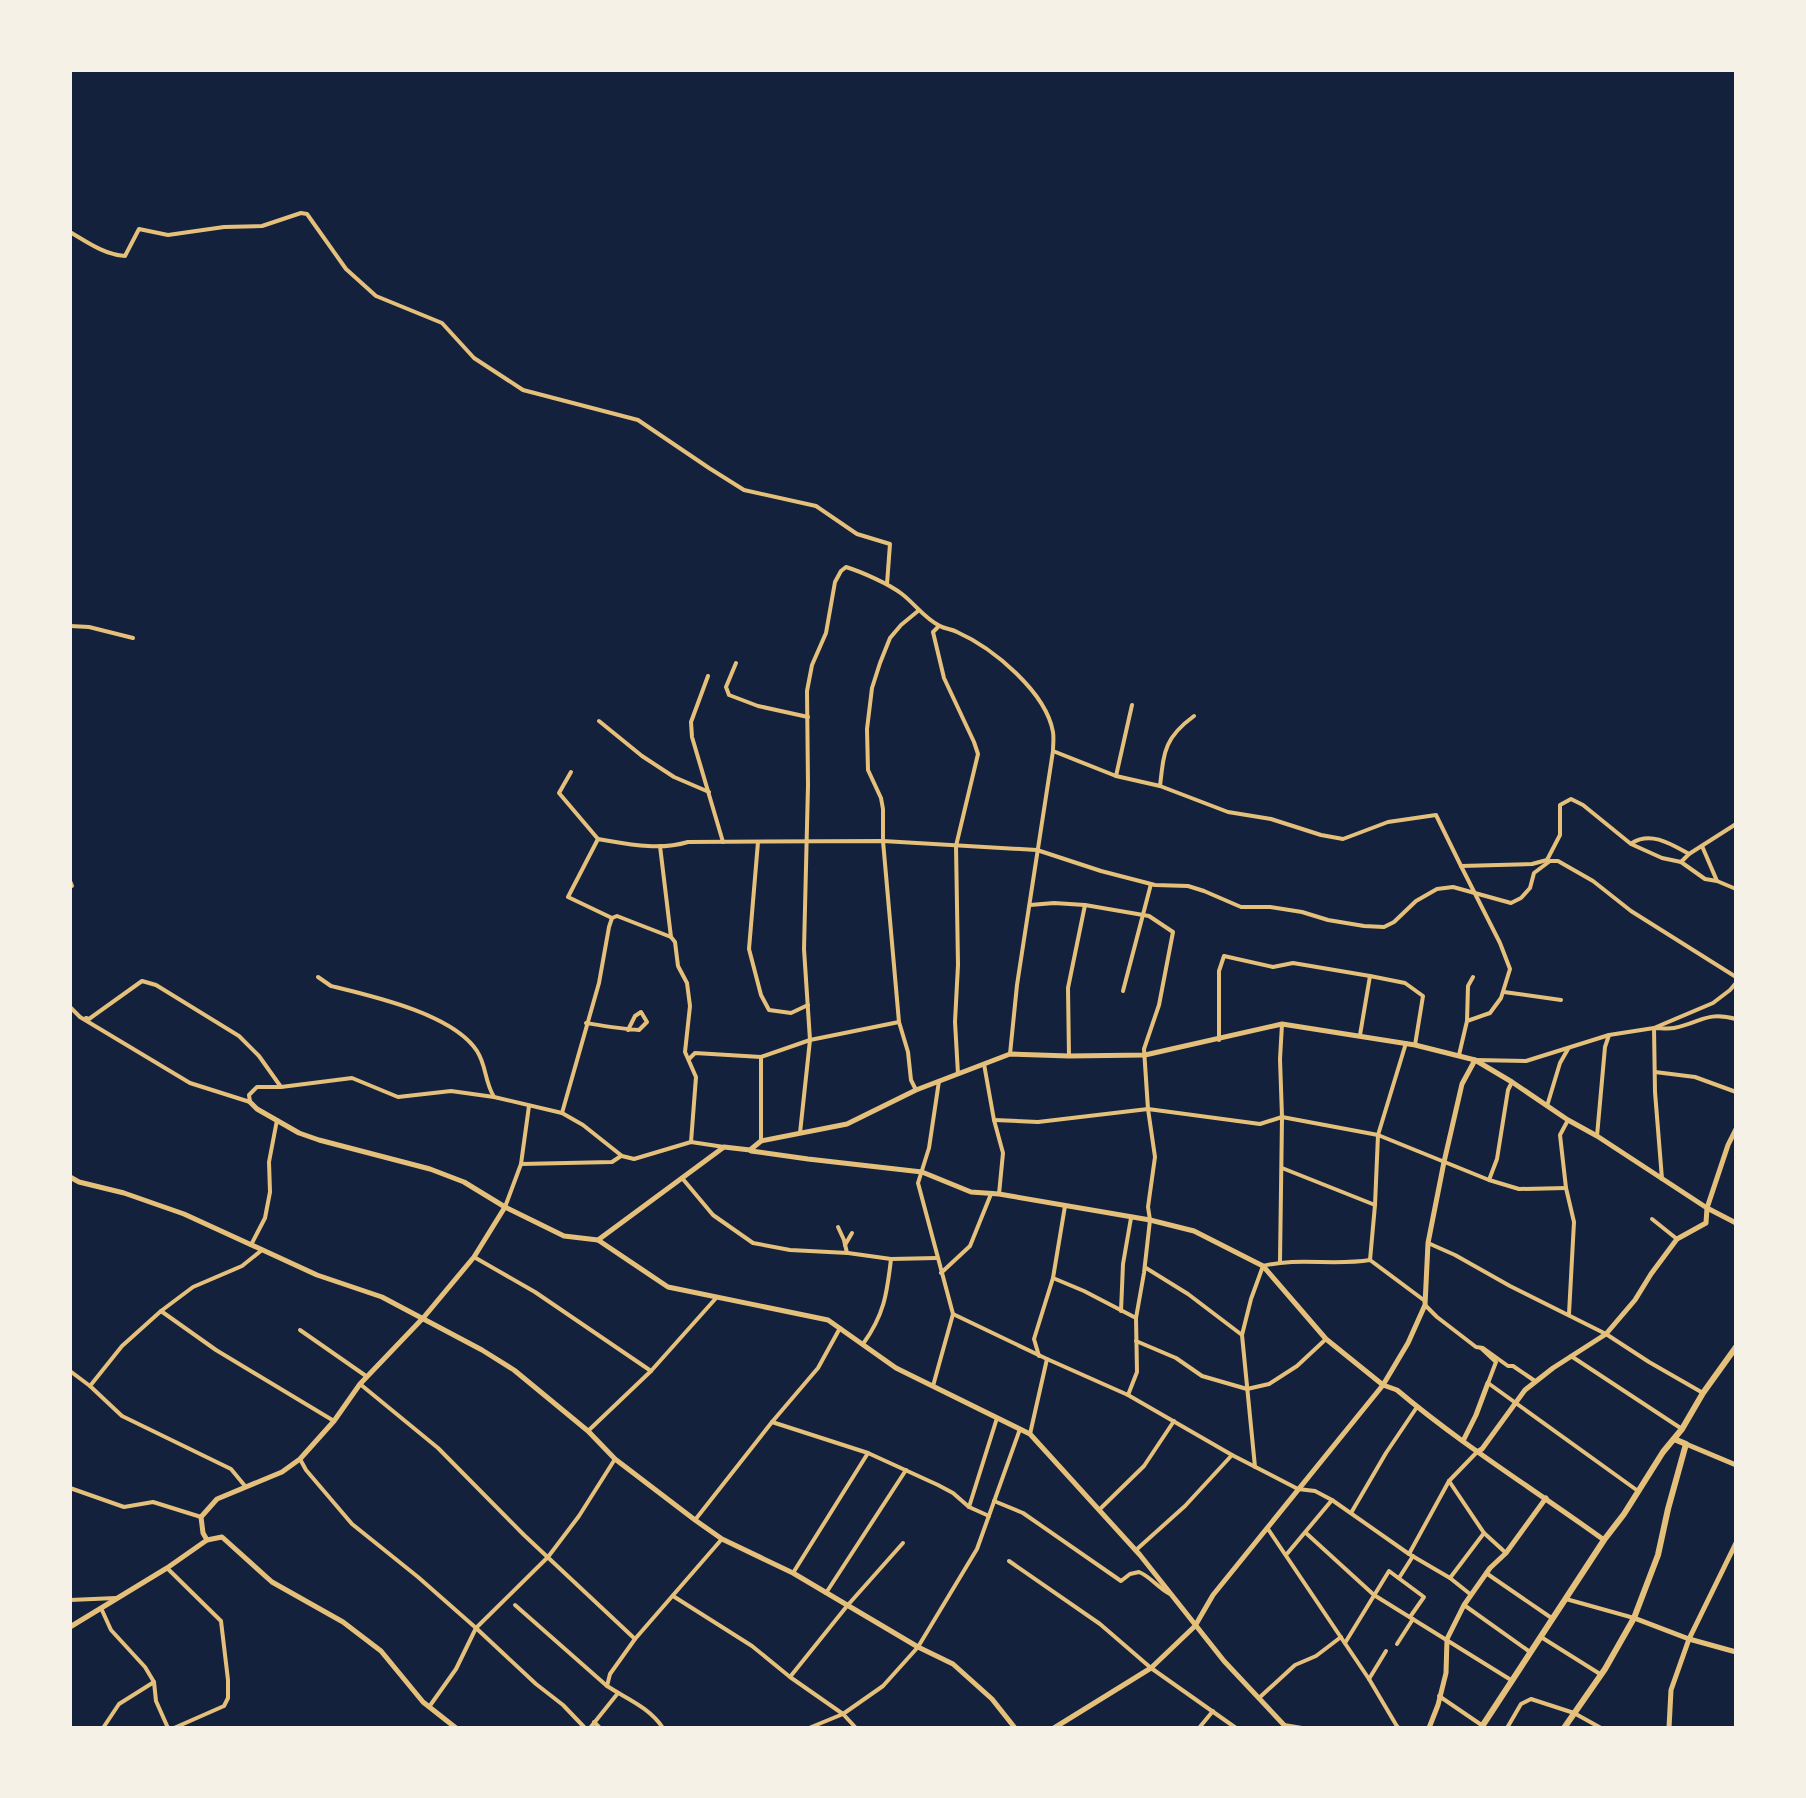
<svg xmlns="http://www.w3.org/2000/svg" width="1806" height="1798" viewBox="0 0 1806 1798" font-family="Mulish,sans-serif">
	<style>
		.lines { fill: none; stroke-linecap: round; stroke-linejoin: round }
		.minor { stroke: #e5c07b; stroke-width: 4 }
		.tertiary { stroke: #e5c07b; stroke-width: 5 }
		.secondary { stroke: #e5c07b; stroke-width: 6 }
	</style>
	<rect width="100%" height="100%" fill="#14213d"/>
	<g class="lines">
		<g class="minor">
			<path d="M70 232C87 242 105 255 125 256L139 229 168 235 224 227 262 226 301 213 307 214 346 269 376 296 442 323 474 358 523 390 638 420 709 468 744 490 816 506 857 534 890 544 887 584"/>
			<path d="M70 626 89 627 133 638"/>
			<path d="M939 626 933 632 944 678 974 742 978 754 956 846 958 965 955 1022 958 1074"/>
			<path d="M736 663 726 687 729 695 758 706 808 717"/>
			<path d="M708 676 691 722 692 737 723 842"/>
			<path d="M599 721 642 756 674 777 709 792"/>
			<path d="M1053 751 1116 776 1160 786 1228 812 1271 819 1321 835 1343 839 1388 822 1436 815 1461 866"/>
			<path d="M571 772 559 793 598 839"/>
			<path d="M1116 776 1132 705"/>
			<path d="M1160 786C1164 752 1164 738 1194 716"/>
			<path d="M758 842 749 949 761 995 769 1010 791 1013 808 1005"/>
			<path d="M1632 843C1651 831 1671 844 1689 854"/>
			<path d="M660 846 671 937"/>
			<path d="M1702 846 1717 881"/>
			<path d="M1681 862 1689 854 1736 824"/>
			<path d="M70 881 72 886"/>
			<path d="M1030 905 1054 903 1085 905 1149 916 1173 932 1159 1005 1144 1049 1148 1109 1155 1157 1148 1207 1150 1220 1144 1273 1136 1318 1137 1372 1128 1395"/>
			<path d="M612 918 568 897 598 839C628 844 658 851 688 842L883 841 1037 850 1101 871 1155 885 1188 886 1204 891 1241 907H1270L1302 912 1328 920 1364 926 1384 927 1394 922 1416 901 1437 889 1453 887 1511 903 1521 898 1530 888 1534 873 1550 861H1558L1593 881 1631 911 1736 977"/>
			<path d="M1370 976 1405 983 1423 996 1415 1045"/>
			<path d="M318 977 331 986C372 996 453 1014 477 1051 487 1067 484 1080 494 1097"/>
			<path d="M1123 991 1151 884"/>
			<path d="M1504 992 1561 1000"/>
			<path d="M70 1007 80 1017 190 1083 250 1102 249 1095 257 1087H281L352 1078 398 1097 451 1091 494 1097 562 1113 583 1125 622 1156 634 1159 691 1142 724 1147"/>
			<path d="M86 1018 89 1019 142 981 156 985 239 1036 259 1056 281 1087"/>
			<path d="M1467 1021 1468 986 1473 977"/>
			<path d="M586 1023C604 1026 621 1029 639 1030L647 1022 641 1012 635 1016 628 1030"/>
			<path d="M1219 1040V971L1224 956 1273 967 1293 963 1370 976 1360 1035"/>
			<path d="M1459 1055 1467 1021 1490 1013 1501 998 1510 969 1500 943 1461 866 1532 864 1547 860 1560 835V805L1571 799 1583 805 1631 844 1662 858 1681 862 1705 879 1717 881 1736 889"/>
			<path d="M1069 1056 1068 988 1085 905"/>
			<path d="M689 1059 695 1053 761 1057 810 1040 899 1022"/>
			<path d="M1476 1060 1526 1061 1609 1035 1654 1028 1713 1003 1730 990 1736 983"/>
			<path d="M984 1064 994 1120 1003 1153 999 1194"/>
			<path d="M1655 1072 1695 1077 1736 1092"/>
			<path d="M916 1090 911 1080 908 1052 899 1022 883 841V809L881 798 868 770 867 729 872 688 880 663 890 638 901 625 918 611"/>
			<path d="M1547 1106 1560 1063 1568 1049"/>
			<path d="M562 1113 599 983 609 927 612 918 617 916 671 937 675 942 678 966 687 983 690 1006 685 1052 696 1077 691 1142"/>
			<path d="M994 1120 1038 1122 1148 1109 1260 1124 1282 1117 1378 1135 1489 1180 1519 1189 1566 1188"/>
			<path d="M1568 1120 1560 1135 1566 1188 1574 1222 1569 1314"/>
			<path d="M800 1133 810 1040 804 949 808 785 807 691 812 665 826 633 835 582 841 571 846 567C862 572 889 584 902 594 915 604 925 619 940 626 945 629 952 629 957 632 993 648 1046 692 1053 732 1054 738 1053 745 1053 751L1017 985 1010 1054"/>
			<path d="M1597 1136 1605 1047 1609 1035"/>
			<path d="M761 1141V1057"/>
			<path d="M521 1164 612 1162 621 1156"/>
			<path d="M1282 1168 1375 1205"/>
			<path d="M682 1178 713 1215 753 1243 790 1250 848 1253 891 1259 937 1258"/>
			<path d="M1662 1179 1655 1092 1654 1028C1660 1028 1668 1029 1674 1028 1701 1023 1705 1011 1736 1019"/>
			<path d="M1489 1180 1497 1159 1508 1090 1512 1082"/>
			<path d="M505 1207 521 1164 529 1106"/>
			<path d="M1652 1219 1677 1239"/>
			<path d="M838 1227 844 1240 847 1253"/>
			<path d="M1428 1243 1455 1255 1510 1286 1606 1334 1649 1362 1703 1393"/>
			<path d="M251 1245 265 1218 270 1192 269 1162 277 1120"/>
			<path d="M845 1245 852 1233"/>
			<path d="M474 1257 535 1292 651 1371"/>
			<path d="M1370 1260 1375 1205 1378 1135 1406 1043"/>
			<path d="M1280 1261 1282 1117 1280 1059 1282 1024"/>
			<path d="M1146 1268 1188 1294 1242 1335"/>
			<path d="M941 1273 970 1246 991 1194"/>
			<path d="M1053 1278 1084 1291 1136 1318"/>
			<path d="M1425 1305 1437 1317 1476 1347 1483 1348 1508 1366H1513L1535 1381"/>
			<path d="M161 1311 216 1350 334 1421"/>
			<path d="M1121 1311 1123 1264 1131 1218"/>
			<path d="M953 1314 1047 1359 1128 1395 1232 1455 1298 1489 1315 1491 1332 1500 1409 1554 1450 1578 1470 1594"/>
			<path d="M300 1330 366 1376"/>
			<path d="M1136 1341 1176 1358 1202 1376 1247 1389 1269 1384 1297 1366 1326 1339"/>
			<path d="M863 1344C884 1315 887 1294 891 1259"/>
			<path d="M1481 1348 1496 1362 1488 1383 1638 1491"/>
			<path d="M1039 1356 1034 1339 1053 1278 1065 1206"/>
			<path d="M1571 1356 1682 1429"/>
			<path d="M70 1371 90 1386"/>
			<path d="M360 1384 438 1448 524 1535 635 1639"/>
			<path d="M933 1386 953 1314 918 1183 929 1148 939 1081"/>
			<path d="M772 1422 868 1453 938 1485 953 1493 969 1507 989 1516"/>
			<path d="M588 1431 651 1371 717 1297"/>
			<path d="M1030 1434 1047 1359"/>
			<path d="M300 1459 306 1470 352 1524 418 1577 476 1628 536 1684 563 1705 585 1728"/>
			<path d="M1255 1467 1242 1335 1251 1299 1263 1266C1298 1257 1333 1266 1370 1260L1425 1301"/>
			<path d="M1449 1481 1484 1533 1506 1553"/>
			<path d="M245 1486 231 1469 122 1416 90 1386 122 1346 161 1311 193 1287 242 1266 262 1250"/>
			<path d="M70 1488 124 1507 153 1502 201 1517"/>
			<path d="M994 1501 1023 1513 1121 1581 1130 1574 1139 1572C1151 1577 1158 1588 1170 1594"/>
			<path d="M969 1507 997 1418"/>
			<path d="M1100 1509 1144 1466 1174 1421"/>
			<path d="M1351 1513 1386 1453 1417 1407"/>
			<path d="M695 1520 772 1422 818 1368 840 1328"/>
			<path d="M1268 1529 1369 1679 1398 1728"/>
			<path d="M1306 1533 1374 1595 1511 1680"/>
			<path d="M1136 1550 1185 1506 1232 1455"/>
			<path d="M1409 1554 1449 1481 1477 1452"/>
			<path d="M1286 1555 1332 1500"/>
			<path d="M1009 1561 1100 1624 1151 1668 1236 1728"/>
			<path d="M167 1568 221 1621 228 1680V1698L224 1706 174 1728"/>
			<path d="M793 1573 868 1453"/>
			<path d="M1486 1573 1553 1619"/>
			<path d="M1399 1578 1413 1556"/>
			<path d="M1450 1578 1484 1533"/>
			<path d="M826 1593 906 1470"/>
			<path d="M673 1596 752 1646 790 1677 843 1714 856 1728"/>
			<path d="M1566 1599 1634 1618"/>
			<path d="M70 1600 116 1598"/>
			<path d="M515 1605 607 1686"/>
			<path d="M1464 1605 1530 1652"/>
			<path d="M101 1608 111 1630 145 1667 154 1682 156 1701 168 1728"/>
			<path d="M1541 1637 1600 1674"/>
			<path d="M1345 1643 1389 1571 1424 1597 1410 1617"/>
			<path d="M1397 1644 1413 1619"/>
			<path d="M790 1677 847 1606 903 1543"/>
			<path d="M1369 1679 1386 1651"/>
			<path d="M1439 1696 1483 1726"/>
			<path d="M1259 1698 1295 1665 1316 1656 1341 1637"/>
			<path d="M429 1707 456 1669 476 1628 548 1557 579 1516 615 1459"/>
			<path d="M594 1722 600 1728"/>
			<path d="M1284 1725 1302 1728"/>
			<path d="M103 1728 119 1704 154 1682"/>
			<path d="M590 1728 618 1693"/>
			<path d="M663 1728C649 1707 627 1699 607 1686L610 1674 635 1639 721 1540"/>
			<path d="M809 1728 843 1714 883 1686 918 1647 977 1549 1020 1429"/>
			<path d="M1199 1728 1213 1711"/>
			<path d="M1507 1728 1521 1704 1531 1699 1574 1713 1601 1728"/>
		</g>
		<g class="tertiary">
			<path d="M250 1102 257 1109 299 1133 319 1140 430 1169 464 1182 505 1207 564 1236 598 1240 668 1287 828 1320 896 1368 1030 1434 1140 1555 1224 1661 1284 1725 1285 1728"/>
			<path d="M751 1151 808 1159 922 1172 971 1192 999 1194 1150 1220 1194 1231 1263 1266 1326 1339 1383 1385 1397 1390C1462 1445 1535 1490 1604 1540"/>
			<path d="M70 1177 79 1182 124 1193 184 1214 317 1275 382 1297 482 1350 514 1370 588 1431 615 1459 695 1520 722 1539 793 1573 918 1647 953 1664 992 1699 1015 1728"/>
			<path d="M598 1240 724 1147 750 1150 761 1141 847 1124 916 1090 1010 1054 1069 1056 1145 1055 1282 1024 1415 1045 1475 1060 1512 1082 1568 1120 1597 1136 1707 1208 1736 1223"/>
			<path d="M1463 1441 1476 1415 1488 1383"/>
			<path d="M1686 1444 1736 1465"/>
			<path d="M1477 1452 1482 1449 1525 1390 1553 1368 1606 1334 1635 1300 1651 1274 1677 1239 1706 1223 1707 1208 1728 1145 1736 1129"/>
			<path d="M207 1540 203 1533 201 1517 217 1499 282 1472 300 1459 334 1421 360 1384 424 1317 474 1257 505 1207"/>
			<path d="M1634 1618 1689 1639 1736 1652"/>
			<path d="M70 1627 167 1568 207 1540 222 1537 272 1582 343 1622 381 1651 423 1702 456 1728"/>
			<path d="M1054 1728 1151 1668 1195 1626 1213 1595 1383 1385 1408 1343 1425 1305 1428 1243 1444 1162 1462 1084 1475 1060"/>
			<path d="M1396 1728 1397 1727"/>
			<path d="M1429 1728 1438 1705 1446 1673 1447 1639 1464 1605 1490 1568 1506 1553 1546 1498"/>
			<path d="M1669 1728 1671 1690 1689 1639 1736 1543"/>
		</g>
		<g class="secondary">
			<path d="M1481 1728 1604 1540 1624 1514 1663 1452 1682 1429 1703 1393 1736 1347"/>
			<path d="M1564 1728 1605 1669 1634 1618 1658 1555 1668 1509 1686 1444 1674 1439"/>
		</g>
	</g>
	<rect width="1806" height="1798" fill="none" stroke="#f6f1e7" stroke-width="144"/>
</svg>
